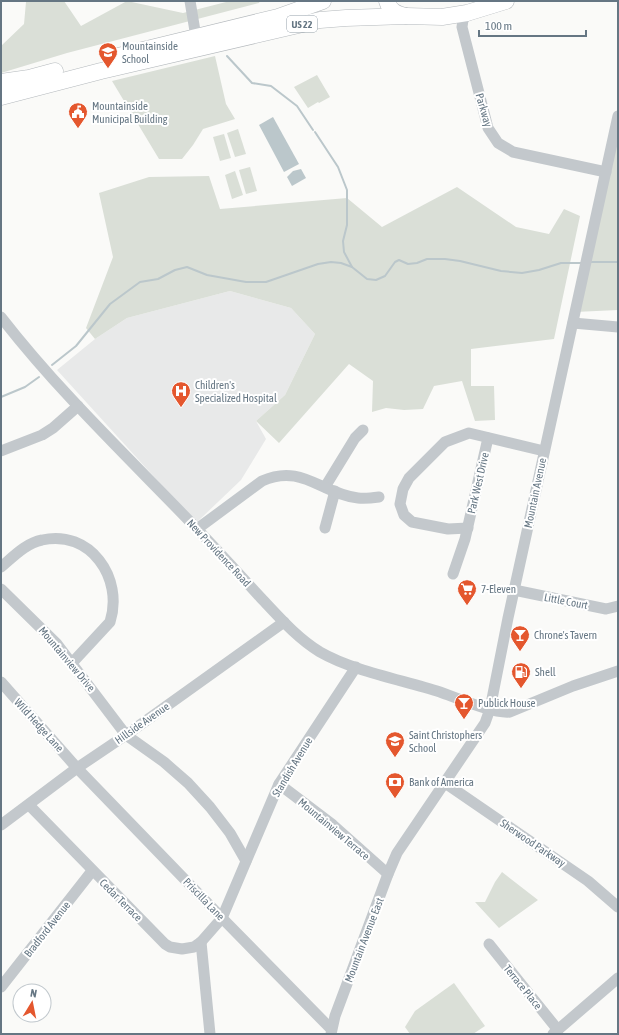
<svg xmlns="http://www.w3.org/2000/svg" width="619" height="1035" viewBox="0 0 619 1035" font-family="'Asap Condensed',sans-serif">
	<style>
		.built { fill: #e8e9e9 }
		.green { fill: #dadfd7 }
		.water { fill: #bbc7cb }
		.lines { fill: none; stroke-linecap: round; stroke-linejoin: round }
		.stream { stroke: #bbc7cb; stroke-width: 2 }
		.highway-casing { stroke: #b4b9bd; stroke-width: 17 }
		.minor { stroke: #c3c8cc; stroke-width: 11 }
		.highway { stroke: #fff; stroke-width: 16 }
		.labels { text-anchor: middle; stroke-width: 4; stroke-linejoin: round; paint-order: stroke }
		.shield { fill: #fff; stroke: #939fa8; stroke-width: 1 }
		.shield-label { font-size: 10px; font-weight: bold; fill: #657683 }
		.poi-label { font-size: 11px; fill: #657683; stroke: #fff; text-anchor: start }
		.street-label { font-size: 11px; fill: #657683; stroke: #fff }
	</style>
	<rect width="100%" height="100%" fill="#fafaf8"/>
	<path class="built" d="M230 291 291 308 315 334 285 395 256 421 266 439 241 480 196 523 57 370 95 339 127 318Z"/>
	<g class="green">
		<path d="M25 1H64L81 26 127 1 183 13 230 1H260L259 3 67 53 1 73V46L24 24 26 2Z"/>
		<path d="M215 56 226 104 235 119 203 129 193 145 182 159H159L112 81Z"/>
		<path d="M317 75 330 97 319 103 318 102 308 108 294 87Z"/>
		<path d="M618 126V310L575 312Z"/>
		<path d="M238 129 246 154 235 157 227 133Z"/>
		<path d="M224 134 231 158 220 161 213 137Z"/>
		<path d="M250 167 257 191 246 194 239 170Z"/>
		<path d="M235 171 243 195 232 199 225 175Z"/>
		<path d="M209 176 220 209 347 198 382 227 457 187 516 227 549 234 564 209 580 216 554 339 471 349V386H494L495 420 475 421 462 381 434 386 423 409 404 410 386 408 372 412 373 381 349 364 279 443 256 421 285 395 315 334 291 308 230 291 127 318 95 339 86 328 113 257 99 193 149 177Z"/>
		<path d="M502 872 538 900 499 928 475 902H485L495 882Z"/>
		<path d="M454 983 485 1026 473 1034H410L405 1027 415 1011Z"/>
	</g>
	<g class="water">
		<path d="M273 117 299 164 284 172 259 125Z"/>
		<path d="M301 169 306 178 292 186 287 177 293 171Z"/>
	</g>
	<g class="lines">
		<g class="stream">
			<path d="M227 56 252 83 271 86 297 106 313 130"/>
			<path d="M315 132 338 167 347 190V225L343 241 344 252 352 267"/>
			<path d="M589 262H618"/>
			<path d="M52 365 76 346 110 304 140 282 158 279 175 270 187 267 207 275 246 282H266L318 264 331 262 341 263 352 267 367 279 376 280 385 276 395 262 399 260 408 264 417 263 427 259H445L460 261 501 271 522 273 539 270 561 263H583"/>
			<path d="M1 397 25 387 39 377"/>
		</g>
		<g class="highway-casing">
			<g id="highway">
				<path d="M387 1C390 11 396 14 406 16"/>
				<path d="M114 57 278 17 323 1"/>
				<path d="M1 82 29 78 55 71"/>
				<path d="M1 97 101 71 320 20 346 18 406 16 442 17 467 13 506 1"/>
			</g>
		</g>
		<g class="minor">
			<path d="M190 1 196 37"/>
			<path d="M467 13 463 20 462 27 488 128 498 143 513 152 606 172"/>
			<path d="M1 317C60 393 131 460 198 530 219 552 240 575 261 598 279 617 297 638 320 652 353 671 403 680 440 692 457 698 494 714 510 712L573 686 618 671"/>
			<path d="M573 323 618 327"/>
			<path d="M1 451 42 435 53 428 78 406"/>
			<path d="M325 487 355 438 363 430"/>
			<path d="M325 528 335 491"/>
			<path d="M468 528 448 529 412 522 404 515 400 504 403 489 409 478 445 442 469 433 544 451"/>
			<path d="M197 529 262 481C302 463 321 494 358 498 365 499 372 498 379 497"/>
			<path d="M1 567C13 557 26 543 42 540 90 529 124 578 110 622L72 663"/>
			<path d="M453 574 465 539 488 438"/>
			<path d="M1 589 57 644 126 735 164 762 188 783 210 807 230 833 246 861"/>
			<path d="M514 590 606 609 618 606"/>
			<path d="M1 682 77 768 222 918 331 1029"/>
			<path d="M445 783 588 881 618 907"/>
			<path d="M279 784 333 825 388 874"/>
			<path d="M29 805 165 944 170 947 182 949 194 947 201 942 222 918 279 784 356 667"/>
			<path d="M1 825 77 768 126 735 284 622"/>
			<path d="M201 942 210 1034"/>
			<path d="M489 944 558 1030"/>
			<path d="M1 987 92 871"/>
			<path d="M331 1034 335 1016 388 874 397 853 485 723 490 709 508 618 618 116"/>
			<path d="M553 1034 618 978"/>
		</g>
		<use href="#highway" class="highway"/>
	</g>
	<defs>
		<g id="school-pin" transform="scale(1)"><path d="M0 17L-7.5 6A9.5 9.5 0 1 1 7.5 6Z" fill="#e4572e" stroke="#fff"/><path d="M0-5L7-2L0 1L-7-2ZM-4 1L0 2.5L4 1V4Q0 6-4 4Z" fill="#fff"/></g>
		<g id="civic-pin" transform="scale(1)"><path d="M0 17L-7.5 6A9.5 9.5 0 1 1 7.5 6Z" fill="#e4572e" stroke="#fff"/><path d="M-.6-6.5H3V-4.5H.6V-3L4-1V1h2V6H-6V1h2V-1L-.6-3ZM-1.2 2.5V6h2.4V2.5Z" fill="#fff"/></g>
		<g id="hospital-pin" transform="scale(1)"><path d="M0 17L-7.5 6A9.5 9.5 0 1 1 7.5 6Z" fill="#e4572e" stroke="#fff"/><path d="M-5-5h3v3.5h4V-5h3V5h-3V1.5h-4V5h-3Z" fill="#fff"/></g>
		<g id="supermarket-pin" transform="scale(1)"><path d="M0 17L-7.5 6A9.5 9.5 0 1 1 7.5 6Z" fill="#e4572e" stroke="#fff"/><path d="M-6-5.5h2.5l.6 2H6L4.5 2H-2.5L-4.4-4H-6ZM-1.5 3.2a1.3 1.3 0 1 0 .1 0ZM3 3.2a1.3 1.3 0 1 0 .1 0Z" fill="#fff"/></g>
		<g id="bar-pin" transform="scale(1)"><path d="M0 17L-7.5 6A9.5 9.5 0 1 1 7.5 6Z" fill="#e4572e" stroke="#fff"/><path d="M-6-5H6L.8 .8V4.5H3.5V6h-7V4.5H-.8V.8Z" fill="#fff"/></g>
		<g id="fuel-pin" transform="scale(1)"><path d="M0 17L-7.5 6A9.5 9.5 0 1 1 7.5 6Z" fill="#e4572e" stroke="#fff"/><path d="M-5.5-6h7V0h2V4h1.3V-2.5L3-4.5l.8-.8L6-3V5H2.5V1h-1V6h-7ZM-4.2-4.7v3.2H.2V-4.7Z" fill="#fff"/></g>
		<g id="bank-pin" transform="scale(1)"><path d="M0 17L-7.5 6A9.5 9.5 0 1 1 7.5 6Z" fill="#e4572e" stroke="#fff"/><path d="M-6-4H6V4H-6ZM0-2.3a2.3 2.3 0 1 0 0 4.6a2.3 2.3 0 1 0 0-4.6Z" fill="#fff"/></g>
	</defs>
	<g fill-rule="evenodd">
		<use href="#school-pin" x="108" y="52"/>
		<use href="#civic-pin" x="78" y="112"/>
		<use href="#hospital-pin" x="181" y="391"/>
		<use href="#supermarket-pin" x="467" y="589"/>
		<use href="#bar-pin" x="520" y="635"/>
		<use href="#fuel-pin" x="521" y="672"/>
		<use href="#bar-pin" x="464" y="703"/>
		<use href="#school-pin" x="395" y="741"/>
		<use href="#bank-pin" x="395" y="782"/>
	</g>
	<g class="labels">
		<rect class="shield" x="287" y="16" width="30" height="16" rx="3"/>
		<g class="shield-label">
			<text x="302" y="28">US 22</text>
		</g>
		<g class="poi-label">
			<text x="122" y="50">Mountainside<tspan x="122" dy="13">School</tspan></text>
			<text x="92" y="110">Mountainside<tspan x="92" dy="13">Municipal Building</tspan></text>
			<text x="195" y="389">Children's<tspan x="195" dy="13">Specialized Hospital</tspan></text>
			<text x="481" y="593">7-Eleven</text>
			<text x="534" y="639">Chrone's Tavern</text>
			<text x="535" y="676">Shell</text>
			<text x="478" y="707">Publick House</text>
			<text x="409" y="739">Saint Christophers<tspan x="409" dy="13">School</tspan></text>
			<text x="409" y="786">Bank of America</text>
		</g>
		<g class="street-label">
			<text transform="translate(484 110) rotate(74)" y="4">Parkway</text>
			<text transform="translate(478 483) rotate(-77)" y="4">Park West Drive</text>
			<text transform="translate(535 493) rotate(-78)" y="4">Mountain Avenue</text>
			<text transform="translate(219 553) rotate(47)" y="4">New Providence Road</text>
			<text transform="translate(566 601) rotate(11)" y="4">Little Court</text>
			<text transform="translate(67 659) rotate(50)" y="4">Mountainview Drive</text>
			<text transform="translate(142 723) rotate(-35)" y="4">Hillside Avenue</text>
			<text transform="translate(39 725) rotate(48)" y="4">Wild Hedge Lane</text>
			<text transform="translate(292 767) rotate(-59)" y="4">Standish Avenue</text>
			<text transform="translate(334 829) rotate(40)" y="4">Mountainview Terrace</text>
			<text transform="translate(533 843) rotate(34)" y="4">Sherwood Parkway</text>
			<text transform="translate(204 899) rotate(46)" y="4">Priscilla Lane</text>
			<text transform="translate(121 900) rotate(45)" y="4">Cedar Terrace</text>
			<text transform="translate(47 929) rotate(-52)" y="4">Bradford Avenue</text>
			<text transform="translate(364 940) rotate(-69)" y="4">Mountain Avenue East</text>
			<text transform="translate(523 987) rotate(51)" y="4">Terrace Place</text>
		</g>
	</g>
	<rect width="619" height="1035" fill="none" stroke="#657683" stroke-width="4"/>
	<g transform="translate(32 1003) rotate(10)"><circle r="19" fill="#ffffff" stroke="#c1c8cd"/>
	<path d="M0-3L7 15L0 10L-7 15Z" fill="#e4572e"/>
	<text y="-6" font-size="11" font-weight="bold" text-anchor="middle" fill="#657683">N</text>
	</g>
	<path d="M479 30v6h107v-6" fill="none" stroke="#657683" stroke-width="2"/>
	<text x="485" y="30" font-size="12" fill="#657683" stroke="#ffffff" stroke-width="3" paint-order="stroke">100 m</text>
</svg>
